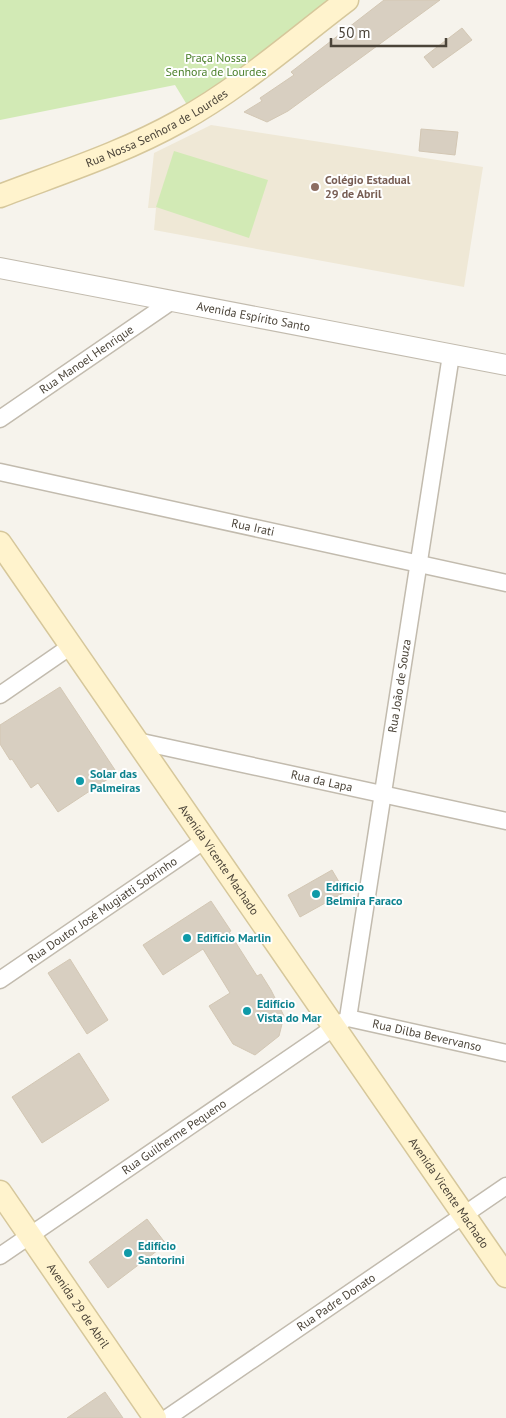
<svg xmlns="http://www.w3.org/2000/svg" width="506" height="1418" viewBox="0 0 506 1418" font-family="'PT Sans',sans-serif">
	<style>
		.education { fill: #efe8d6 }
		.green { fill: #d2eab5 }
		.building { fill: #d8cfc1; stroke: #d3c7b4 }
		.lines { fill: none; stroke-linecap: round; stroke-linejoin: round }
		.minor-casing { stroke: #c2bbae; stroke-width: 19 }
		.tertiary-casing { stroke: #c2bbae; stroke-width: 22 }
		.secondary-casing { stroke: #d6c79b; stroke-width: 25 }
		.minor { stroke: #fff; stroke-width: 16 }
		.tertiary { stroke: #fff; stroke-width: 20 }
		.secondary { stroke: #fff3cd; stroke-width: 22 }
		.education-dot { fill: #8d6e63; stroke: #fff; stroke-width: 2 }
		.culture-dot { fill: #0f9aa8; stroke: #fff; stroke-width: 2 }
		.labels { text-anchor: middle; stroke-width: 4; stroke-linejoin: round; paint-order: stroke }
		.park-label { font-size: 12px; fill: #4a7f2a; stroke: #fff }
		.street-label { font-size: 12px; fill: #4b4439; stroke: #fff }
		.education-label { font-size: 12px; font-weight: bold; fill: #785e54; stroke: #fff; text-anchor: start }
		.culture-label { font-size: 12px; font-weight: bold; fill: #0d838f; stroke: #fff; text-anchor: start }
	</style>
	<rect width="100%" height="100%" fill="#f6f3ec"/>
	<path class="education" d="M211 125 483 167 464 287 154 230 156 208H148L154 153Z"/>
	<g class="green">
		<path d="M0 0H337L192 113 175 85 0 120Z"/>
		<path d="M174 151 268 180 249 238 156 207Z"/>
	</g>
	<g class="building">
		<path d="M384 0H440L288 111 267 122 244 112 262 101 260 98 294 75 291 72Z"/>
		<path d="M462 28 472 40 433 68 424 57Z"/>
		<path d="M421 129 458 132 455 155 419 151Z"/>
		<path d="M60 687 117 773 58 812 38 783 31 788 12 759 10 760 0 744V725Z"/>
		<path d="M332 870 345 892 300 917 288 895Z"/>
		<path d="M211 901 231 931 229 932 257 976 261 974 271 990 284 1016 279 1036 255 1055 233 1044 209 1006 230 993 203 949 163 975 143 945Z"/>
		<path d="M70 959 108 1020 87 1034 48 973Z"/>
		<path d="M79 1053 109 1100 42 1143 12 1097Z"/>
		<path d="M147 1219 166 1244 108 1288 89 1262Z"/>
		<path d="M105 1392 123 1418H67Z"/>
	</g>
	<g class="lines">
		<g class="minor-casing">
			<g id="minor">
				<path id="s1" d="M0 419 172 301"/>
				<path id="s2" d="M0 472 506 583"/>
				<path d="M0 695 71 646"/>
				<path id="s3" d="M137 741 506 821"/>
				<path id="s4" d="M0 980 205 840"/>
				<path id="s5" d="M348 1018 451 355"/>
				<path id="s6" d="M348 1018 506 1053"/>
				<path id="s7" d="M0 1256 342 1022"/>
				<path id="s8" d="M167 1418 506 1186"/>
			</g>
		</g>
		<g class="tertiary-casing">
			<g id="tertiary">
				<path id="s9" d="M0 268 506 365"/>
			</g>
		</g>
		<g class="secondary-casing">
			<g id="secondary">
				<path id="s10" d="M0 196C60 173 123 153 180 121 240 88 293 41 347 0"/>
				<path id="s11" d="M0 543 506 1276"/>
				<path id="s12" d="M0 1192 155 1418"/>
			</g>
		</g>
		<use href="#minor" class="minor"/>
		<use href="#tertiary" class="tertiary"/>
		<use href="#secondary" class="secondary"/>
	</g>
	<circle class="education-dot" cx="315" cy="187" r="5"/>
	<g class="culture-dot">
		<circle cx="80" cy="781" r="5"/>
		<circle cx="316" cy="894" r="5"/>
		<circle cx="187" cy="938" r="5"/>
		<circle cx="247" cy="1011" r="5"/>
		<circle cx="128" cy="1253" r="5"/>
	</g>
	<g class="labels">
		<g class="park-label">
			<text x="216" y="62">Praça Nossa<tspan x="216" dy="14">Senhora de Lourdes</tspan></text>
		</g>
		<g class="street-label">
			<text dy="4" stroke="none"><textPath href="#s10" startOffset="171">Rua Nossa Senhora de Lourdes</textPath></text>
			<text dy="4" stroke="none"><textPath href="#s9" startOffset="258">Avenida Espírito Santo</textPath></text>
			<text dy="4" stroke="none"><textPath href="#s1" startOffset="105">Rua Manoel Henrique</textPath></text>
			<text dy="4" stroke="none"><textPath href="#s2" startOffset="259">Rua Irati</textPath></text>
			<text dy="4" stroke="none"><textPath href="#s5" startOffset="336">Rua João de Souza</textPath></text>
			<text dy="4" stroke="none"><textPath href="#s3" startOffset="189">Rua da Lapa</textPath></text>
			<text dy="4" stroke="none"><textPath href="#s11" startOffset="385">Avenida Vicente Machado</textPath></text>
			<text dy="4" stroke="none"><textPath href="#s4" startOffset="124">Rua Doutor José Mugiatti Sobrinho</textPath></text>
			<text dy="4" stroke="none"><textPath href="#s6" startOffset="81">Rua Dilba Bevervanso</textPath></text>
			<text dy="4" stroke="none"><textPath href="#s7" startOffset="211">Rua Guilherme Pequeno</textPath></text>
			<text dy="4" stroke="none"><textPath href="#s11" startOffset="790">Avenida Vicente Machado</textPath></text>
			<text dy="4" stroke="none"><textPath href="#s8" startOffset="205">Rua Padre Donato</textPath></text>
			<text dy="4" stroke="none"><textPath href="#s12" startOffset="138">Avenida 29 de Abril</textPath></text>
		</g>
		<g class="education-label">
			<text x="325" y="184">Colégio Estadual<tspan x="325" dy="14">29 de Abril</tspan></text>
		</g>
		<g class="culture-label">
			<text x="90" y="778">Solar das<tspan x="90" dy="14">Palmeiras</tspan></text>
			<text x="326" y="891">Edifício<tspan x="326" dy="14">Belmira Faraco</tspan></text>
			<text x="197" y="942">Edifício Marlin</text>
			<text x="257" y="1008">Edifício<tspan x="257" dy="14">Vista do Mar</tspan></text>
			<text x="138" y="1250">Edifício<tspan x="138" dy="14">Santorini</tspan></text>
		</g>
	</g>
	<path d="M331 38v8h115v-8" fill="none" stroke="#4b4439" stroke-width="2.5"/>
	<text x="338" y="38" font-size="15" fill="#4b4439" stroke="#ffffff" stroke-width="4" paint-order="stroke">50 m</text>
</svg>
